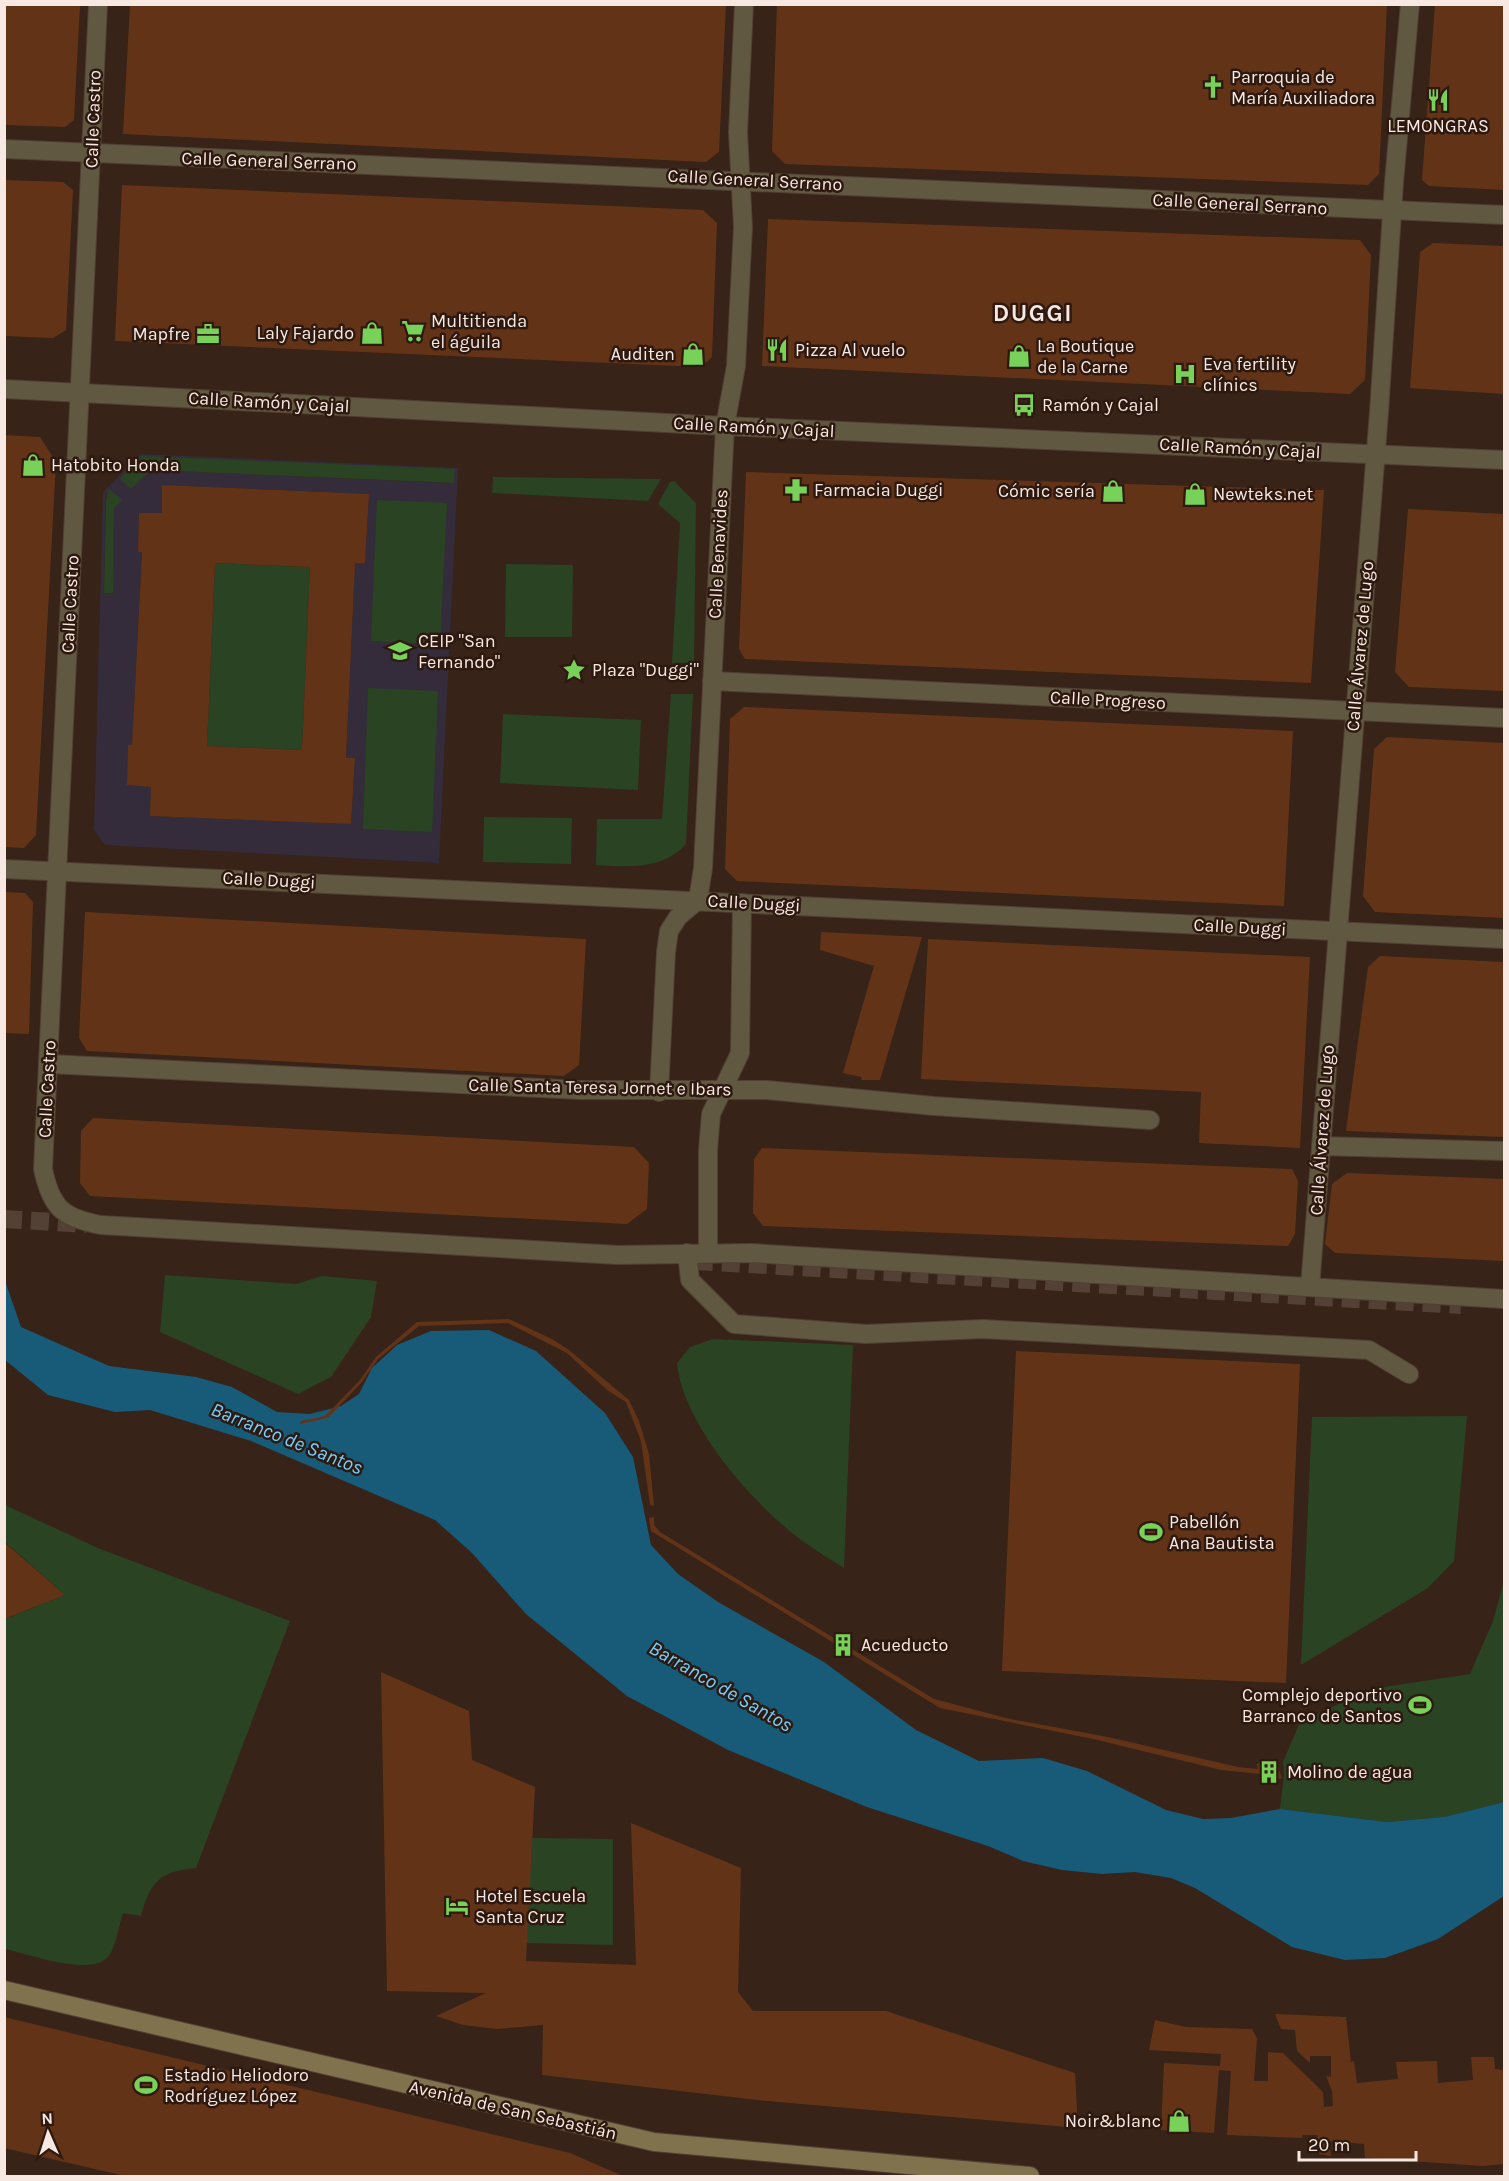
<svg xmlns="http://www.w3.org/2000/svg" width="1509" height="2181" viewBox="0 0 1509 2181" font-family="Karla,sans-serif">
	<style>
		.education { fill: #342c3b; fill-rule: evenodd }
		.green { fill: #2a4323 }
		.water { fill: #185b78 }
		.building { fill: #633318; fill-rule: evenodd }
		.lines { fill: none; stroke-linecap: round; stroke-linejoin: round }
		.street-tunnel { stroke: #544136; stroke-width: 18; stroke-dasharray: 18 9; stroke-linecap: butt }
		.lane-casing { stroke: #523f34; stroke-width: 20 }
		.street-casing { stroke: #523f34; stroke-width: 20 }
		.secondary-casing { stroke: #523f34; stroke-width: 20 }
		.lane { stroke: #615841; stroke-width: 18 }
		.street { stroke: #615841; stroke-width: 18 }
		.secondary { stroke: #81724e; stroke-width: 18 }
		.labels { text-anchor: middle; stroke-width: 5; stroke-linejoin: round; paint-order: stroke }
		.poi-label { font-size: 18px; fill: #f7e9e2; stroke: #2d190f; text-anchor: start }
		.street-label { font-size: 18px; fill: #f7e9e2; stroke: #2d190f }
		.water-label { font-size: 20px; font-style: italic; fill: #72cffe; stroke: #2d190f }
		.district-label { font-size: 24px; font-weight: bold; letter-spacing: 1.5px; fill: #f7e9e2; stroke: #2d190f }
	</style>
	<rect width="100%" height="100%" fill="#372318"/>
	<path class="education" d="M141 454 458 468 439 863 105 845 94 830 103 492ZM151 470H455L449 483ZM163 485 369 494 365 563H355L346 758 355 759 351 824 151 816V787L127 785 128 746 132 745 142 552 138 551 139 513H162ZM106 493 114 508 112 593H104Z"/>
	<g class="green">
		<path d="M142 456 455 469 454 483 151 470 131 489 120 478Z"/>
		<path d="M493 477 661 479 648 501 492 493Z"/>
		<path d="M674 481 696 503 694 663H672L680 523 658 504 670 482Z"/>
		<path d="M109 489 122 500 114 508 113 593H104L106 500Z"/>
		<path d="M377 500 447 503 440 644 371 641Z"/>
		<path d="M215 563 310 567 302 750 207 746Z"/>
		<path d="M506 564 573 565 572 637H505Z"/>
		<path d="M368 688 438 691 432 832 363 829Z"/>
		<path d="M671 694H693L686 844C664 870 627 867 596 865L597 819H662Z"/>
		<path d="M503 714 641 720 638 790 500 783Z"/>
		<path d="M484 817 572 818 571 864 483 862Z"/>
		<path d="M165 1275 296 1284 322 1276 377 1281 371 1317 331 1377 298 1394 160 1332Z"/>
		<path d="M713 1339 853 1345 844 1568C830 1559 815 1550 801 1540 752 1503 683 1425 677 1363L690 1347Z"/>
		<path d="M1467 1416 1454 1561 1428 1588 1301 1665 1312 1417Z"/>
		<path d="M5 1505 98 1548 290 1621 196 1868C160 1871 150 1882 141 1916L123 1913C119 1925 116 1948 108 1957 90 1977 28 1954 5 1949V1619L65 1595 5 1542Z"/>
		<path d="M1504 1581V1802L1444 1817 1387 1822 1280 1809 1284 1775 1283 1762 1300 1722 1371 1689 1470 1674 1493 1621Z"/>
		<path d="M532 1838 613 1839V1945L526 1943Z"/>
	</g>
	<path class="water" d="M4 1278 21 1327 109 1366 196 1377 232 1387 277 1412 310 1414 341 1406 359 1394 372 1368 397 1345 431 1331 489 1330 536 1351 605 1413 633 1457 651 1545 678 1574 718 1602 824 1662 916 1730 979 1761 1043 1758 1087 1771 1166 1810 1203 1819 1231 1818 1280 1809 1387 1822 1444 1817 1504 1802V1896L1438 1939 1385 1958 1345 1960 1292 1947 1195 1888 1171 1878 1135 1872 1102 1874 1062 1870 1023 1861 988 1846 867 1807 728 1750 627 1696 526 1614 472 1553 435 1520 251 1441 150 1410 115 1412 48 1395 5 1360Z"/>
	<g class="building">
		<path d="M4 4H80L74 120 65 127 4 125Z"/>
		<path d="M777 4H1387L1379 174 1368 185 785 164 772 151Z"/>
		<path d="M1435 4H1504V190L1429 186 1422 180Z"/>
		<path d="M130 5H726L719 152 706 162 123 134Z"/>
		<path d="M4 180 63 182 73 190 66 330 53 338 4 336Z"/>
		<path d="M122 185 703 210 717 223 712 357 701 367 115 341Z"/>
		<path d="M768 219 1360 240 1371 255 1365 380 1350 394 762 366Z"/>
		<path d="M1433 243 1504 246V394L1410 388 1420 252Z"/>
		<path d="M4 435 40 437 56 462 36 835 24 848 4 847Z"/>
		<path d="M746 472 1324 490 1311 683 745 659 739 649Z"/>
		<path d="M162 485 369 494 365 563H355L346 758H355L351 824 150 816 151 787 127 785 128 745H132L142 552H138L139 513H162ZM215 563 310 567 302 750 207 746Z"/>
		<path d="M1408 509 1504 514V691L1409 687 1395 672Z"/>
		<path d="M744 707 1293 731 1284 906 737 881 725 869 730 719Z"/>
		<path d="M1387 737 1504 743V918L1375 912 1363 896 1374 749Z"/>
		<path d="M4 892 25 893 33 902 29 1034 4 1033Z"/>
		<path d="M85 912 586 939 579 1065 564 1076 87 1051 79 1038Z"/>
		<path d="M821 932 922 937 880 1080H862L861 1077 843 1073 874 966 820 950Z"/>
		<path d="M928 939 1310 957 1300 1148 1199 1143 1201 1092 921 1079Z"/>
		<path d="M1380 956 1504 962V1137L1346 1131 1368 967Z"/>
		<path d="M93 1118 634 1147 649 1163 647 1209 627 1224 90 1196 80 1183 81 1131Z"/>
		<path d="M762 1148 1292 1169 1298 1181 1295 1234 1288 1246 763 1226 753 1213 754 1159Z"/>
		<path d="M1347 1173 1504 1179V1261L1335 1253 1325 1244 1332 1184Z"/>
		<path d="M509 1319 552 1339 569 1350 629 1400 639 1421 649 1454 654 1506 650 1505 641 1441 626 1402 607 1390 567 1353 508 1323 419 1326 378 1359 362 1382 328 1418 300 1424 301 1421 325 1416 360 1380 376 1357 417 1322Z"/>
		<path d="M1016 1351 1300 1364 1286 1683 1002 1671Z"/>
		<path d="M654 1517V1525L660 1532 934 1699 1010 1719 1108 1737 1238 1767 1258 1769 1257 1764 1275 1760 1282 1778 1262 1784 1260 1774 1221 1770 1093 1739 940 1708 651 1531 649 1518Z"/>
		<path d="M4 1542 65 1595 4 1619Z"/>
		<path d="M381 1672 469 1711 472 1760 535 1787 526 1961 636 1965 631 1823 741 1868 738 1992 753 2011H886L1075 2073 1078 2128 767 2101 542 2075 543 2025 497 2029 463 2025 436 2016 486 1993 387 1991Z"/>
		<path d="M1275 2014 1346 2017 1351 2062 1354 2061 1357 2083 1398 2079 1396 2062 1437 2061 1438 2083 1473 2080 1471 2057H1494L1495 2069 1504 2070V2164L1483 2166 1365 2158 1364 2144 1329 2141 1331 2156 1319 2154 1317 2135H1303L1302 2138 1227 2135 1231 2071 1219 2070 1214 2133 1161 2130 1164 2063 1220 2066 1221 2054 1149 2050 1155 2020 1186 2027 1252 2029 1257 2038 1254 2081H1268V2052L1283 2053 1323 2092 1324 2107 1333 2106 1332 2091 1326 2076 1331 2077V2056H1310V2063L1297 2051 1295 2030 1281 2029Z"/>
		<path d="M4 2017 570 2153 623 2176H125L4 2148Z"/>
	</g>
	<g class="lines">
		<g class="street-tunnel">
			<path d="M4 1219 87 1224"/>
			<path d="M695 1261 1461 1305"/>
		</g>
		<g class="lane-casing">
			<path id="lane" d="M687 1253 690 1280 734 1324 866 1334 983 1329 1369 1350 1409 1374"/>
		</g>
		<g class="street-casing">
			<g id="street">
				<path d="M98 4 43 1169C51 1207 62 1218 101 1225L618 1255 751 1253 1504 1299"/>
				<path d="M4 149 1504 215"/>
				<path d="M4 389 725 426 1504 460"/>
				<path d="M712 681 1504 718"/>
				<path d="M4 869 1504 939"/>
				<path d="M49 1064 581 1090H767L934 1106 1150 1120"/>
				<path d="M659 1092 666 952 669 931 678 917 698 900 703 868 725 426 736 366 743 227 738 132 744 4"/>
				<path d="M1321 1146 1504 1151"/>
				<path d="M708 1252V1150L711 1114 740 1053 742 903"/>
				<path d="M1310 1287 1379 412 1394 182 1410 4"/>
			</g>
		</g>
		<g class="secondary-casing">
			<path id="secondary" d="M4 1990 654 2142 1030 2176"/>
		</g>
		<use href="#lane" class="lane"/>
		<use href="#street" class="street"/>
		<use href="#secondary" class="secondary"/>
	</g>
	<defs>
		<g id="church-bare" transform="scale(1.8)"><path d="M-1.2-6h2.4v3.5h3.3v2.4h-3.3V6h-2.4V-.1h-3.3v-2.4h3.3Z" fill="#78d158" stroke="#2d190f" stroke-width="2.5" paint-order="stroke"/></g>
		<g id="restaurant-bare" transform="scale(1.8)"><path d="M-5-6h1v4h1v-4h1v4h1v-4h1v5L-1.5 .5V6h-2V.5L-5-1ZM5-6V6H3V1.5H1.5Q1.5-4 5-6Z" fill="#78d158" stroke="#2d190f" stroke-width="2.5" paint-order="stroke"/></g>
		<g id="supermarket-bare" transform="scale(1.8)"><path d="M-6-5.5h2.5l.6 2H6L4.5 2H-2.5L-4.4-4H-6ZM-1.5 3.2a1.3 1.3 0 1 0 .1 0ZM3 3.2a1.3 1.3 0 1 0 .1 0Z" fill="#78d158" stroke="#2d190f" stroke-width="2.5" paint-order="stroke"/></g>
		<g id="shop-bare" transform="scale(1.8)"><path d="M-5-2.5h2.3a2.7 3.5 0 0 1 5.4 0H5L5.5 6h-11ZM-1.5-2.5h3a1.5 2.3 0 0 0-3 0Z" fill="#78d158" stroke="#2d190f" stroke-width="2.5" paint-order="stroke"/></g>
		<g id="office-bare" transform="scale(1.8)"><path d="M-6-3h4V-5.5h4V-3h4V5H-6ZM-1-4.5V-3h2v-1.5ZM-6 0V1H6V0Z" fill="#78d158" stroke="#2d190f" stroke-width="2.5" paint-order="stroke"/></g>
		<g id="hospital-bare" transform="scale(1.8)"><path d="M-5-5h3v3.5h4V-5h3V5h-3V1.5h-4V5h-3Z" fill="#78d158" stroke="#2d190f" stroke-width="2.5" paint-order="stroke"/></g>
		<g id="bus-bare" transform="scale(1.8)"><path d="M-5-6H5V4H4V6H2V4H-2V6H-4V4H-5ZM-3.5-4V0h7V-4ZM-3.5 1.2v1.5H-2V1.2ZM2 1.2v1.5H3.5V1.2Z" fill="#78d158" stroke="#2d190f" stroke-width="2.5" paint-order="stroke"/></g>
		<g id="pharmacy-bare" transform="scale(1.8)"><path d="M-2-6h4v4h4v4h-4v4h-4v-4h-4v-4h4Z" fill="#78d158" stroke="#2d190f" stroke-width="2.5" paint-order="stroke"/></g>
		<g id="school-bare" transform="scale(1.8)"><path d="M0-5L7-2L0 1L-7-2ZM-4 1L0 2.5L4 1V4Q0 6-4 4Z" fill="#78d158" stroke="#2d190f" stroke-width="2.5" paint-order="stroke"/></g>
		<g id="sight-bare" transform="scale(1.8)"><path d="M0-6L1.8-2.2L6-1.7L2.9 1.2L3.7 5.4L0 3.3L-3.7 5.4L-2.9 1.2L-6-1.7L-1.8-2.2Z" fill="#78d158" stroke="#2d190f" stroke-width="2.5" paint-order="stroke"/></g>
		<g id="stadium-bare" transform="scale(1.8)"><path d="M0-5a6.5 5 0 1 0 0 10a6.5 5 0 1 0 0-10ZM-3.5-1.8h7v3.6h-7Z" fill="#78d158" stroke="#2d190f" stroke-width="2.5" paint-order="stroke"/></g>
		<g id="building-bare" transform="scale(1.8)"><path d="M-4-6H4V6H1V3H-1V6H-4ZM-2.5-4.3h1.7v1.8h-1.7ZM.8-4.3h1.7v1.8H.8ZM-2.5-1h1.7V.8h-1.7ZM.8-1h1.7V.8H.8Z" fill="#78d158" stroke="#2d190f" stroke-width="2.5" paint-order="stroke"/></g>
		<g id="hotel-bare" transform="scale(1.8)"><path d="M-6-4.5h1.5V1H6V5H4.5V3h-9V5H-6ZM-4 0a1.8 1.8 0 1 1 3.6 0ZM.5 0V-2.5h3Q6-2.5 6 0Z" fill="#78d158" stroke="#2d190f" stroke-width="2.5" paint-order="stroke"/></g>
	</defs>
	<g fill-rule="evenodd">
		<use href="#church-bare" x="1213" y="87"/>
		<use href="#restaurant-bare" x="1438" y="100"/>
		<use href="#supermarket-bare" x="413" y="331"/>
		<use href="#shop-bare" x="372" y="333"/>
		<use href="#office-bare" x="208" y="334"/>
		<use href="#restaurant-bare" x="777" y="350"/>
		<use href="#shop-bare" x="693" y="354"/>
		<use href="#shop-bare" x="1019" y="356"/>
		<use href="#hospital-bare" x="1185" y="374"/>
		<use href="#bus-bare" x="1024" y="405"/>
		<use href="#shop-bare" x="33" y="465"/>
		<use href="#pharmacy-bare" x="796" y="490"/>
		<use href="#shop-bare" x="1113" y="491"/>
		<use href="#shop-bare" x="1195" y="494"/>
		<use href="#school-bare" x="400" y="651"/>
		<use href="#sight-bare" x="574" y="670"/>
		<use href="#stadium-bare" x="1151" y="1532"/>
		<use href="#building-bare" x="843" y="1645"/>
		<use href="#stadium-bare" x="1420" y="1705"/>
		<use href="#building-bare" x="1269" y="1772"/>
		<use href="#hotel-bare" x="457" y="1906"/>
		<use href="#stadium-bare" x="146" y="2085"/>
		<use href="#shop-bare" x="1179" y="2121"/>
	</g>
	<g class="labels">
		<g class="poi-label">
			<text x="1231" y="83">Parroquia de<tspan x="1231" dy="21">María Auxiliadora</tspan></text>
			<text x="1438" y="132" text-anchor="middle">LEMONGRAS</text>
			<text x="431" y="327">Multitienda<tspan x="431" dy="21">el águila</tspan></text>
			<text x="354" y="339" text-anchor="end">Laly Fajardo</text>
			<text x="190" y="340" text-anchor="end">Mapfre</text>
			<text x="1037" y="352">La Boutique<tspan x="1037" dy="21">de la Carne</tspan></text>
			<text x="795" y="356">Pizza Al vuelo</text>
			<text x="675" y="360" text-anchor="end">Auditen</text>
			<text x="1203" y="370">Eva fertility<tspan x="1203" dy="21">clínics</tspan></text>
			<text x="1042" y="411">Ramón y Cajal</text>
			<text x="51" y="471">Hatobito Honda</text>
			<text x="814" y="496">Farmacia Duggi</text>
			<text x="1095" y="497" text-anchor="end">Cómic sería</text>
			<text x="1213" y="500">Newteks.net</text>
			<text x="418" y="647">CEIP "San<tspan x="418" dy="21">Fernando"</tspan></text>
			<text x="592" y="676">Plaza "Duggi"</text>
			<text x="1169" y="1528">Pabellón<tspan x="1169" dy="21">Ana Bautista</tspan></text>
			<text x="861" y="1651">Acueducto</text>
			<text x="1402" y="1701" text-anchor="end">Complejo deportivo<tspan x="1402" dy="21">Barranco de Santos</tspan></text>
			<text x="1287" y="1778">Molino de agua</text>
			<text x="475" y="1902">Hotel Escuela<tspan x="475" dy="21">Santa Cruz</tspan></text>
			<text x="164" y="2081">Estadio Heliodoro<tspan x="164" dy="21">Rodríguez López</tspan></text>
			<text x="1161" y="2127" text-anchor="end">Noir&amp;blanc</text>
		</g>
		<g class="street-label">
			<text transform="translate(93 119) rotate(-88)" y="6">Calle Castro</text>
			<text transform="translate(269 161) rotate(2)" y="6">Calle General Serrano</text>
			<text transform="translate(755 180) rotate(3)" y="6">Calle General Serrano</text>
			<text transform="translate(1240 204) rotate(3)" y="6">Calle General Serrano</text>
			<text transform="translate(269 402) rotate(3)" y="6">Calle Ramón y Cajal</text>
			<text transform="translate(754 427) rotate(3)" y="6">Calle Ramón y Cajal</text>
			<text transform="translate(1240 448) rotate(3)" y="6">Calle Ramón y Cajal</text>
			<text transform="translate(718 554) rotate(-87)" y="6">Calle Benavides</text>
			<text transform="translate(70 604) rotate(-87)" y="6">Calle Castro</text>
			<text transform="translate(1360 646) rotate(-85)" y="6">Calle Álvarez de Lugo</text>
			<text transform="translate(1108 700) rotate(3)" y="6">Calle Progreso</text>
			<text transform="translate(269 880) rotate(3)" y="6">Calle Duggi</text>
			<text transform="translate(754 903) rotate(3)" y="6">Calle Duggi</text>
			<text transform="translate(1240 927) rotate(3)" y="6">Calle Duggi</text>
			<text transform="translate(600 1087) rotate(1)" y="6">Calle Santa Teresa Jornet e Ibars</text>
			<text transform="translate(47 1089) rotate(-87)" y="6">Calle Castro</text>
			<text transform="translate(1322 1130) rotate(-86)" y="6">Calle Álvarez de Lugo</text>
			<text transform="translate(513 2110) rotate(13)" y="6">Avenida de San Sebastián</text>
		</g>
		<g class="water-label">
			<text transform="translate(287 1438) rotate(22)" y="7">Barranco de Santos</text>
			<text transform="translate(721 1686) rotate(30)" y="7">Barranco de Santos</text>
		</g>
		<g class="district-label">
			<text x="1033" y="321">DUGGI</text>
		</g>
	</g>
	<rect width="1509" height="2181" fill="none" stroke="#f7e9e2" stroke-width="12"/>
	<g transform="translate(48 2133) rotate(357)" stroke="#2d190f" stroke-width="4.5" paint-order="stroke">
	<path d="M0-4.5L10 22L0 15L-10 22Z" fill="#f7e9e2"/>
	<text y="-9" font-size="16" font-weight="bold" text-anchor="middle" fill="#f7e9e2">N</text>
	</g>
	<path d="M1299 2151v9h117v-9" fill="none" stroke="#f7e9e2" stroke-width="3"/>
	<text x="1308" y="2151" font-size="18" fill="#f7e9e2" stroke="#2d190f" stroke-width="4.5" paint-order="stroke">20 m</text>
</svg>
